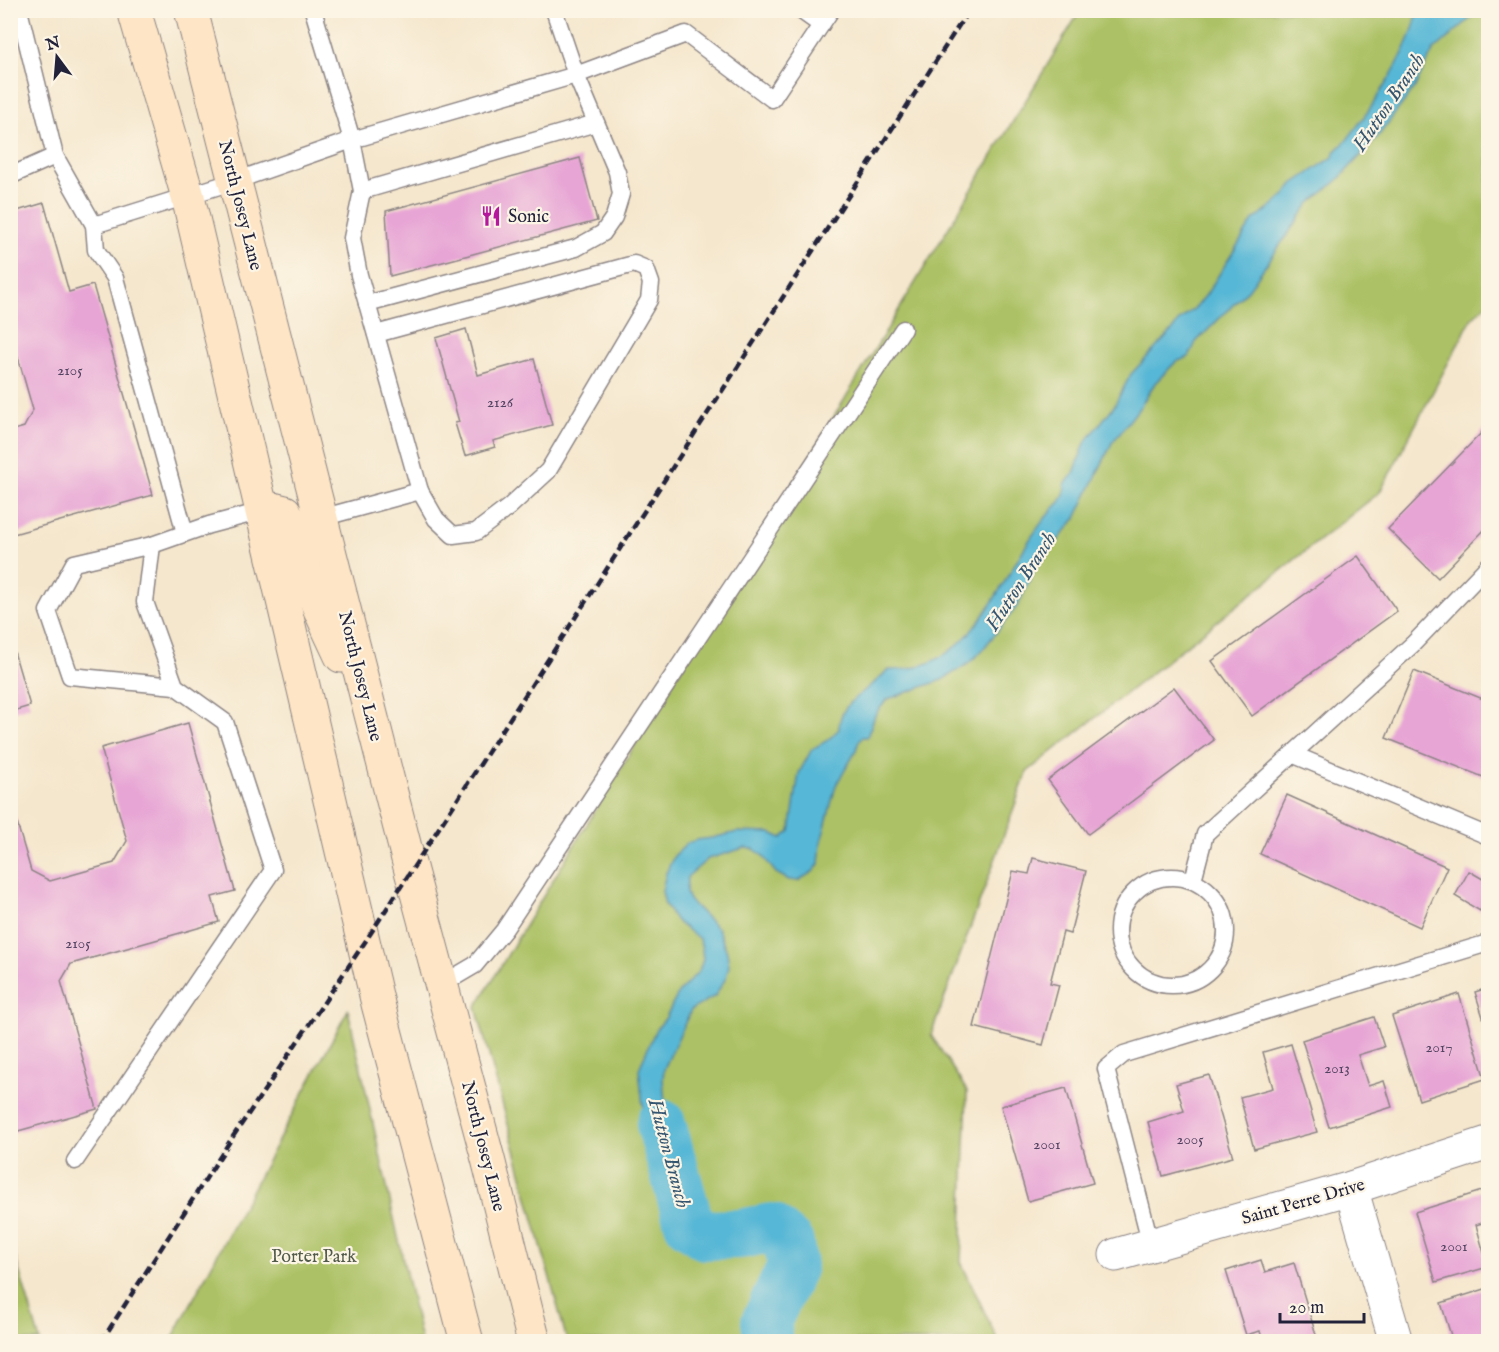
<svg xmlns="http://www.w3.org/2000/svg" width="1499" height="1352" viewBox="0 0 1499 1352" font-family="'IM FELL English',serif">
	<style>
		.green { fill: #acc165; stroke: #677250; stroke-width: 1.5 }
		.water { fill: #57b7d6; stroke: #3c6c88; stroke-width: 1.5 }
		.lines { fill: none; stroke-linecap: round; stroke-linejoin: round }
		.river { stroke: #57b7d6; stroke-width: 50 }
		.building { fill: #e7a5d5 }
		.lane-casing { stroke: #8c8484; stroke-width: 19 }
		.street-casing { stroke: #8c8484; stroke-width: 35 }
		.secondary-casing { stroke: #8c8484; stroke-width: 35 }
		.lane { stroke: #fff; stroke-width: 16 }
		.street { stroke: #fff; stroke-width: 33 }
		.secondary { stroke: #fde5c5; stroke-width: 33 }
		.rail { stroke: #22223b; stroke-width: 4.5; stroke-dasharray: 9 4.5; stroke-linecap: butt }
		.labels { text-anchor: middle; stroke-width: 4.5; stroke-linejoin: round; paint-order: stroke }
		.number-label { font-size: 15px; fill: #534362 }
		.street-label { font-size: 18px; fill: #22223b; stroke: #fcf5e5 }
		.poi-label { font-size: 18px; fill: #22223b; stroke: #fcf5e5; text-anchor: start }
		.park-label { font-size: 18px; fill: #525a4a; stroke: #fcf5e5 }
		.water-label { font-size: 20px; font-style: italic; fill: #355671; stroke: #fcf5e5 }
	</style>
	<rect width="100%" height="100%" fill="#fcf5e5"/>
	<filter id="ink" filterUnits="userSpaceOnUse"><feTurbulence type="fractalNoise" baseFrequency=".0167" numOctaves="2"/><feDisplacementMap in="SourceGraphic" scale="12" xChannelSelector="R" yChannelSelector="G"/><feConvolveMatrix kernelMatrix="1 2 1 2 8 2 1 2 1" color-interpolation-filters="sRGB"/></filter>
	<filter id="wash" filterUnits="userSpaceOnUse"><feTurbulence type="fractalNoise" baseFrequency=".008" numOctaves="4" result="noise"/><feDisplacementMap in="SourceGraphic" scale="24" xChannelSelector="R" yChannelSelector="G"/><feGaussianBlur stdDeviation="1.35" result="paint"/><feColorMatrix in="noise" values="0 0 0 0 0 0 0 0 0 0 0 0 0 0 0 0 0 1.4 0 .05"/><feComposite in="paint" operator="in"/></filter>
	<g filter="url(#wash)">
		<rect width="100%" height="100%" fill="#f5e7cd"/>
		<g class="green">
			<path d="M1080 11H1488V303L1472 318 1380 492 1027 772 931 1035 967 1091 961 1262 998 1341H567L476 1007Z"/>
			<path d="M348 1010 421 1341H171Z"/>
			<path d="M11 1243 40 1341H11Z"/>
		</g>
		<path class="water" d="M1417 11H1479L1433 51 1415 87 1376 139 1337 181 1309 204 1249 289 1196 342 1189 357 1176 362 1155 383 1140 407 1112 443 1076 518 1035 569 1018 605 980 653 968 664 942 680 888 699 876 713 867 737H862L859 741 855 753 836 785 821 843 819 864 814 871 798 881 789 880 776 873 762 855 754 849 744 848 708 859 687 877 686 893 689 900 718 929 727 952 729 966 726 978 715 996 691 1010 664 1069 663 1079 667 1129 684 1158 693 1186 660 1196 654 1176 653 1159 645 1125 639 1069 655 1031 665 1019 679 992 699 971 703 960 702 948 699 939 676 921 665 905 662 891 666 873 674 856 688 843 696 840 712 838 737 832 771 833 782 838 790 831 799 773 812 749 828 740 839 729C838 700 874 689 887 670 985 674 1002 556 1060 502L1064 495 1065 484 1074 473 1085 443 1114 406 1131 374 1172 331 1178 322 1196 307 1206 295 1254 219 1260 216 1286 194 1293 184 1333 157 1335 152 1346 141C1369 112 1414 47 1417 11Z"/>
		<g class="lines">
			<path class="river" d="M661 1124 689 1223 705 1235 740 1234 771 1228 789 1243 792 1266 766 1322 769 1342"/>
		</g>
		<g id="blocks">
			<g class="building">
				<path d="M580 158 597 221 390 276 386 211Z"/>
				<path d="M44 203 69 292 93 285 153 495 10 535V431L24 427 33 410 10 329V213Z"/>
				<path d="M466 329 478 375 534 359 552 425 493 441 495 447 465 456 455 423 459 422 436 338Z"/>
				<path d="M1488 426V526L1438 578 1388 529Z"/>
				<path d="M1358 556 1397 611 1252 716 1212 661Z"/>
				<path d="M10 638 30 706 10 712Z"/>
				<path d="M1414 671 1488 701V779L1386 738Z"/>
				<path d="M1174 687 1214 740 1088 834 1048 780Z"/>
				<path d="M188 723 235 891 212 897 219 922 71 964 61 981 97 1109 11 1133 10 799 31 871 50 881 114 863 127 841 101 748Z"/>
				<path d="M1287 795 1447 867 1420 927 1260 854Z"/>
				<path d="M1033 858 1086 871 1070 934 1063 932 1050 983 1059 985 1043 1045 974 1027 1013 871 1029 874Z"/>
				<path d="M1469 871 1488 882V896L1480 911 1455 896Z"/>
				<path d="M1488 988V1033L1475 992Z"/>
				<path d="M1459 994 1485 1079 1419 1100 1392 1016Z"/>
				<path d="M1374 1017 1384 1047 1358 1055 1368 1086 1384 1081 1392 1107 1329 1127 1302 1040Z"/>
				<path d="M1291 1044 1317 1132 1254 1149 1240 1097 1273 1088 1263 1052Z"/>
				<path d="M1209 1075 1233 1157 1163 1176 1148 1122 1184 1111 1176 1084Z"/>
				<path d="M1066 1088 1093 1183 1028 1201 1001 1106Z"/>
				<path d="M1488 1189V1221L1476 1225 1488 1267 1436 1282 1415 1212Z"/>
				<path d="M1261 1260 1265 1272 1294 1263 1317 1338 1306 1342H1263L1260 1331 1246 1335 1226 1271Z"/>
				<path d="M1488 1288V1342H1453L1441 1303Z"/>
			</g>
		</g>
	</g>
	<g filter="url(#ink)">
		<use href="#blocks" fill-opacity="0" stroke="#8c8484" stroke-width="1.5"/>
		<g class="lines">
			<g class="lane-casing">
				<g id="lane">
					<path d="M19 10 55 156 94 225 96 250 115 278 185 533"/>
					<path d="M313 10 352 140 362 191 352 238 359 275 420 491 321 518"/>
					<path d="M800 10 821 25 831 10"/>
					<path d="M10 176 55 156"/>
					<path d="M362 191 596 123"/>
					<path d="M94 225 235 181 352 140 576 75 686 34 772 99 821 25"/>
					<path d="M367 304 576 248 603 233 614 217 621 194 617 172 576 75 554 10"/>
					<path d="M376 334 634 264 646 269 651 283 649 300 548 471 509 507 476 532 453 535 436 519 420 491"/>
					<path d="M175 686 70 676 48 611 74 563 152 545 209 525 262 511"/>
					<path d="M1292 754 1488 836"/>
					<circle cx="1172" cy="931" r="54"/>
					<path d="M1193 880 1205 834 1413 644 1488 566"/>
					<path d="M441 985 475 965 504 930 903 329"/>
					<path d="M75 1161 273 870 225 722 175 686 145 602 152 545"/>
					<path d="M1151 1245 1106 1069 1124 1054 1488 943"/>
				</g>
			</g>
			<g class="street-casing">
				<g id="street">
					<path d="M1351 1188 1396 1342"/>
					<path d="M1116 1255 1351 1188 1488 1143"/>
				</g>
			</g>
			<g class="secondary-casing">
				<g id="secondary">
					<path d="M134 10 188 197 378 1004 467 1342"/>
					<path d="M191 10 411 871 488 1159 534 1342"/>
					<path d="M262 511 273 509 285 512C294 529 296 548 303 566 314 597 327 627 341 656"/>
				</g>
			</g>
			<use href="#lane" class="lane"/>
			<use href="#street" class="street"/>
			<use href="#secondary" class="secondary"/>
			<path class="rail" d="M101 1342 232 1138 365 942 969 10"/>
		</g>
	</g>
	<defs>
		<g id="restaurant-bare" transform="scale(1.62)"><path d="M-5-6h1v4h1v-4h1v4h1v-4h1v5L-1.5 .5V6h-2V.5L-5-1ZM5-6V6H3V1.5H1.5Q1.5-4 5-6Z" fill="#b5179e" stroke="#fcf5e5" stroke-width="2.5" paint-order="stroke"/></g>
	</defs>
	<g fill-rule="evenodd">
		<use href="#restaurant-bare" x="491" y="216"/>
	</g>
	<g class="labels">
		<g class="number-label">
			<text x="70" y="375">2105</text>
			<text x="500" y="407">2126</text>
			<text x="78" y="948">2105</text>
			<text x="1439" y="1052">2017</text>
			<text x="1337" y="1073">2013</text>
			<text x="1190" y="1144">2005</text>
			<text x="1047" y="1149">2001</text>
			<text x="1454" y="1251">2001</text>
		</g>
		<g class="street-label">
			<text transform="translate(241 205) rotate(76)" y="6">North Josey Lane</text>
			<text transform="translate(361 676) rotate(76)" y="6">North Josey Lane</text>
			<text transform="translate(484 1146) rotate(76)" y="6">North Josey Lane</text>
			<text transform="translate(1303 1201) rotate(-16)" y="6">Saint Perre Drive</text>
		</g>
		<g class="poi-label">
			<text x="508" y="222">Sonic</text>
		</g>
		<g class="park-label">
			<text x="314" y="1262">Porter Park</text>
		</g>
		<g class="water-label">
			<text transform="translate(1388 102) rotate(-56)" y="7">Hutton Branch</text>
			<text transform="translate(1020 581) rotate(-57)" y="7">Hutton Branch</text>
			<text transform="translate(670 1153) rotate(75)" y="7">Hutton Branch</text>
		</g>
	</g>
	<rect width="1499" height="1352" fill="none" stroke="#fcf5e5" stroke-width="36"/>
	<g transform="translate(57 57) rotate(344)" stroke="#fcf5e5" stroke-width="4.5" paint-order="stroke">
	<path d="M0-4.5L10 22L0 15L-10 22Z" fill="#22223b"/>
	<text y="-9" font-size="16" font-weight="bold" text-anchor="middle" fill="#22223b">N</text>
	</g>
	<path d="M1280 1313v9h84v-9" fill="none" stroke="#22223b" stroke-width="3"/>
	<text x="1289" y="1313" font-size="18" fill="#22223b" stroke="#fcf5e5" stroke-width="4.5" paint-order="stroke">20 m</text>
</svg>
